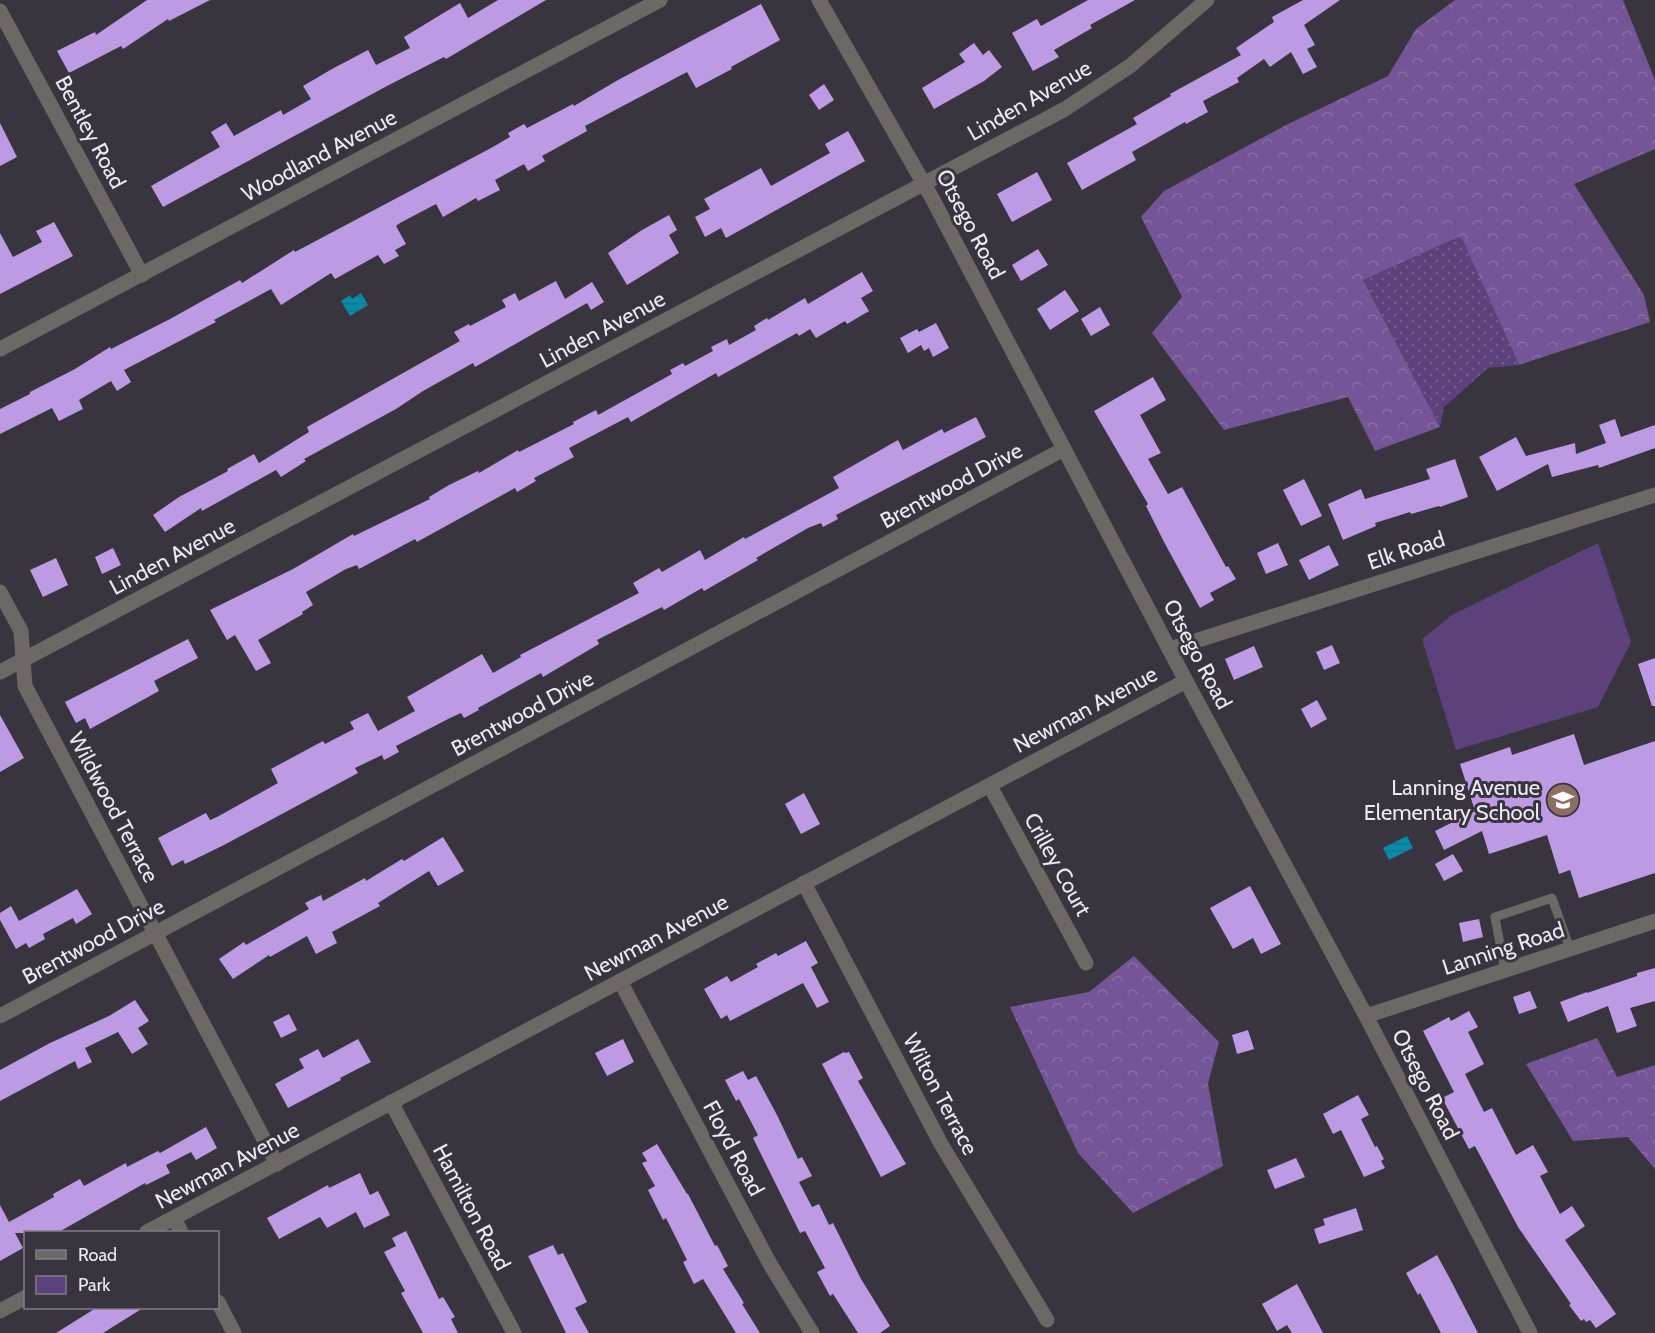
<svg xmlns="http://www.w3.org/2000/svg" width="1655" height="1333" viewBox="0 0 1655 1333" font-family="Cabin,sans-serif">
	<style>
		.grass { fill: url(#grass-dots) }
		.forest { fill: url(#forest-crowns) }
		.park { fill: #5d417d }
		.water { fill: url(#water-rules) }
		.building { fill: #bc9be4 }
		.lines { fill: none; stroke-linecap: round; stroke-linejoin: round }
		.lane { stroke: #6d6766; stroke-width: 9 }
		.street { stroke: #6d6766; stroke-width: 15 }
		.labels { text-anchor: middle; stroke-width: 6; stroke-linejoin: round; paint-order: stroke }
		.street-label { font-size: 22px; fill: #eceaf0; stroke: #39353e }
		.poi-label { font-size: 22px; fill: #eceaf0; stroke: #39353e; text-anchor: end }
	</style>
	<defs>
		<pattern id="grass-dots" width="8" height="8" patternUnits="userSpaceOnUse" patternTransform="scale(1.5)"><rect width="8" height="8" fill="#5d417d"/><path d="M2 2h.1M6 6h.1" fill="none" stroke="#745d90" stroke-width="1.8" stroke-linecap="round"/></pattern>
		<pattern id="forest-crowns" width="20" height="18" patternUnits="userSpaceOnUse" patternTransform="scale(1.5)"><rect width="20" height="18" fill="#745597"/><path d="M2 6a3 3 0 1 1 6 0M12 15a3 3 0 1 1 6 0" fill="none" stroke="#886ea6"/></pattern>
		<pattern id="water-rules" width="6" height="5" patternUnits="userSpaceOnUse" patternTransform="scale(1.5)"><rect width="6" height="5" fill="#078bab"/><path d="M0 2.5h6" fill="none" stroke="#1d7388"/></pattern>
	</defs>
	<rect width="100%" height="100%" fill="#39353e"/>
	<path class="grass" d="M1461 236 1519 365 1488 368 1444 407 1440 427 1363 280Z"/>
	<g class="forest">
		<path d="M1455 0H1623L1655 80V149L1574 184 1644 295 1650 322 1519 365 1461 236 1363 280 1440 427 1375 451 1348 397 1224 430 1152 333 1182 297 1141 217 1164 191 1286 125 1388 76 1416 29Z"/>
		<path d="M1134 956 1219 1042 1208 1084 1223 1166 1133 1213 1078 1153 1010 1007 1089 992Z"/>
		<path d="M1597 1038 1617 1077 1655 1065V1169L1628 1137 1573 1141 1526 1064Z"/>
	</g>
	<path class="park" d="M1598 543 1631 642 1598 707 1456 750 1422 639 1452 615Z"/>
	<g class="water">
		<path d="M361 293 368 305 350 316 341 301 350 295 352 299Z"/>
		<path d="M1407 836 1413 848 1389 860 1383 848Z"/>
	</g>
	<g class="building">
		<path d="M147 0H210L169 21 168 19 123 49 121 46 69 73 57 51 95 32 96 35Z"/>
		<path d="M498 0H546L446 59 444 57 387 86 163 207 151 186 220 147 211 132 226 123 234 136 281 110 283 115 311 99 303 86 332 69 368 50 376 65 410 48 404 37 460 3 468 18Z"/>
		<path d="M1088 0H1135L1090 25 1092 28 1054 50 1059 57 1033 71 1012 33 1037 19 1041 26Z"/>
		<path d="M1303 0H1340L1304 25 1315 45 1307 49 1317 67 1303 74 1291 52 1270 67 1264 59 1237 78 1239 82 1203 101 1208 112 1186 124 1185 122 1132 152 1136 160 1082 190 1067 163 1137 124 1133 118 1171 96 1170 94 1241 55 1236 48 1274 22 1272 17Z"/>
		<path d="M761 4 780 40 731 67 732 69 696 88 687 72 585 126 587 131 542 156 545 161 528 171 524 164 495 180 500 190 478 201 476 198 443 217 436 204 400 223 396 226 406 244 395 250 399 256 384 264 378 255 335 279 331 273 281 305 271 289 214 320 216 322 124 370 131 382 117 391 111 381 79 400 83 409 59 421 52 408 0 434V409L30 394V392L75 369 110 347 111 349 170 319 240 280 242 283 294 250 295 252 491 148 510 137 508 133 524 124 527 128 573 104 574 106 618 80Z"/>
		<path d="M974 43 983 55 989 50 1002 67 984 81 934 109 922 88 965 62 959 54Z"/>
		<path d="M824 84 834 100 819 110 809 95Z"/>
		<path d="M0 123 17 157 0 166Z"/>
		<path d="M848 131 865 161 726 238 721 228 705 237 695 217 710 209 704 199 761 168 771 186 830 153 825 144Z"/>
		<path d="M1037 172 1052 200 1012 222 997 194Z"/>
		<path d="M669 215 677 230 669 235 679 253 627 285 608 253 642 230Z"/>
		<path d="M54 222 73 256 0 294V233L13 257 42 242 36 231Z"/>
		<path d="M1038 249 1048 265 1021 281 1012 265Z"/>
		<path d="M862 272 873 291 861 298 869 311 847 324 845 321 816 338 810 329 799 336 797 333 718 377 716 373 631 422 628 417 569 448 574 457 534 478 536 481 517 492 515 488 417 542 415 539 359 569 357 565 346 569 306 592 313 605 302 612 303 614 258 640 271 663 256 671 235 635 227 640 210 610 293 569 353 534 354 536 430 499 429 497 449 485 478 471 479 473 518 450 519 452 574 424 573 422 596 410 598 415 672 374 670 370 683 363 685 366 713 351 711 347 727 339 729 345 756 330 754 326 767 318 768 320 805 298 808 304Z"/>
		<path d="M556 281 565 299 592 282 604 302 591 310 587 303 475 367 473 363 423 391 396 409 304 459 306 461 281 477 276 470 202 511 201 508 165 532 153 515 179 497 228 471 227 469 254 454 259 463 309 432 307 427 460 341 454 332 469 324 470 326 506 307 502 300 515 293 519 301Z"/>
		<path d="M1065 290 1079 311 1050 330 1037 309Z"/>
		<path d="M1100 307 1110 325 1091 336 1081 319Z"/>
		<path d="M936 323 949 348 933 357 929 348 924 351 921 345 908 353 900 338 917 329 919 332Z"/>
		<path d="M1153 377 1166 400 1140 415 1161 453 1148 459 1168 494 1182 487 1226 567 1228 566 1236 579 1210 593 1214 600 1200 608 1164 542 1146 506 1148 504 1094 411Z"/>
		<path d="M976 417 986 437 836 515 838 519 823 527 821 523 808 528 756 558 758 560 704 591 702 588 664 610 662 607 597 640 599 644 543 677 541 673 478 708 479 710 464 718 461 713 450 718 396 746 399 752 384 760 382 755 355 768 358 773 224 845 185 864 183 860 172 866 158 838 206 813 210 820 217 817 278 783 271 769 323 741 325 744 354 729 350 722 368 713 378 731 415 711 407 697 482 654 493 673 521 657 520 655 639 593 633 583 659 568 662 572 700 550 705 560 744 537 745 539 839 488 833 477 898 440 903 450 942 429 944 433Z"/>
		<path d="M1615 419 1621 437 1655 425V448L1599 468 1598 465 1552 477 1548 464 1497 491 1479 457 1516 437 1526 456 1575 443 1576 454 1606 443 1599 425Z"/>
		<path d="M1455 459 1468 497 1440 507 1439 506 1411 514 1410 512 1375 523 1376 526 1343 540 1328 504 1361 489 1365 499 1430 479 1426 469Z"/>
		<path d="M1304 479 1322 516 1301 526 1283 490Z"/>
		<path d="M1278 543 1288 565 1266 574 1257 553Z"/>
		<path d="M1329 545 1339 565 1309 580 1299 560Z"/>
		<path d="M113 548 121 565 102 574 95 557Z"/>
		<path d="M56 558 68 585 43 597 30 570Z"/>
		<path d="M188 639 198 658 154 681 159 691 90 729 85 718 76 723 65 702Z"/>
		<path d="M1332 645 1340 663 1324 670 1316 652Z"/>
		<path d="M1254 646 1263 667 1234 680 1225 659Z"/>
		<path d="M1655 658V706H1652L1638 664Z"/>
		<path d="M1317 700 1327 719 1311 728 1301 709Z"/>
		<path d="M0 715 24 758 0 772Z"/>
		<path d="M1574 734 1584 765 1655 741V873L1579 898 1570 870 1559 874 1547 835 1489 854 1482 831 1444 850 1435 831 1475 811 1460 764 1510 747 1512 755Z"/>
		<path d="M804 793 820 824 801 834 785 804Z"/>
		<path d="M443 837 464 871 438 886 429 871 378 903 380 906 332 932 337 943 316 954 307 936 270 957 269 955 233 979 219 959 244 942 246 945 309 909 305 903 321 895 323 901 365 878 366 881 402 859 404 861Z"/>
		<path d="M1453 854 1463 871 1444 881 1435 864Z"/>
		<path d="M1250 886 1281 944 1261 954 1253 938 1233 949 1210 908Z"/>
		<path d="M77 889 92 914 76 924 73 918 43 934 45 939 29 948 26 943 16 949 0 920V913L11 906 19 921Z"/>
		<path d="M1479 919 1483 937 1463 942 1459 923Z"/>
		<path d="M806 941 818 963 811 967 829 1002 817 1008 803 983 730 1021 727 1015 721 1019 704 989 727 976 731 982 758 967 756 964 776 953 778 956Z"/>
		<path d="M1655 968V1001L1630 1008 1637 1026 1617 1033 1608 1006 1568 1022 1560 1002 1587 992V993L1637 976V973Z"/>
		<path d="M1530 991 1537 1008 1519 1014 1513 997Z"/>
		<path d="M135 1000 149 1021 138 1028 148 1044 132 1054 118 1032 85 1048 92 1062 78 1069 75 1061 0 1101V1070L50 1043 109 1016Z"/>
		<path d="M1469 1011 1478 1027 1468 1032 1484 1064 1465 1074 1484 1112 1492 1108 1516 1155 1533 1145 1548 1172 1540 1176 1560 1214 1572 1206 1585 1226 1565 1240 1616 1314 1596 1328 1590 1320 1586 1322 1584 1319 1581 1321 1569 1305 1571 1304 1518 1227 1475 1146 1469 1149 1442 1098 1454 1092 1423 1031 1449 1017 1451 1021Z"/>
		<path d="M289 1014 297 1030 281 1038 273 1022Z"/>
		<path d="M1248 1030 1254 1049 1237 1054 1232 1035Z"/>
		<path d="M358 1039 371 1062 340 1078 341 1080 288 1108 275 1084 304 1068 299 1059 318 1049 323 1058Z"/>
		<path d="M623 1039 634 1062 607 1076 595 1053Z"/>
		<path d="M844 1052 845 1053 849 1052 863 1078 858 1081 906 1164 881 1177 822 1064Z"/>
		<path d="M743 1071 748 1080 756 1076 777 1115 798 1159 802 1157 812 1176 799 1182 812 1207 819 1204 829 1225 833 1223 861 1279 890 1326 880 1333H858L833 1294 830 1296 817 1272 825 1268 805 1231 800 1233 753 1138 758 1135 739 1099 736 1101 725 1080Z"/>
		<path d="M1358 1095 1369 1115 1361 1119 1375 1147 1377 1146 1384 1159 1381 1161 1385 1168 1364 1177 1341 1130 1333 1134 1323 1114Z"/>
		<path d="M206 1127 217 1148 196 1160 191 1152 166 1165 170 1173 146 1185 145 1183 57 1233H15L23 1248 0 1261V1205L9 1222 54 1197 53 1194 80 1179 84 1186 126 1163 127 1167 158 1151 160 1153Z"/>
		<path d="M657 1144 687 1194H688L715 1246 717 1245 728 1266 723 1269 744 1303 742 1304 760 1333H736L703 1279 694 1284 683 1262 687 1260 666 1218 663 1220 648 1190 655 1186 642 1163 647 1161 642 1153Z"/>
		<path d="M1296 1158 1305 1177 1275 1189 1267 1170Z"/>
		<path d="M360 1173 370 1195 378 1191 390 1215 364 1228 356 1212 327 1228 320 1217 279 1239 267 1218 328 1185 329 1188Z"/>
		<path d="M1356 1208 1363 1230 1319 1244 1314 1229 1325 1225 1323 1219Z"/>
		<path d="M406 1231 439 1299 443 1297 455 1317 451 1319 458 1333H423L401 1293 405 1291 384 1252 396 1246 392 1238Z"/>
		<path d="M553 1245 558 1255 563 1253 587 1302 575 1308 589 1333H566L528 1256Z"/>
		<path d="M1437 1255 1449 1277 1478 1333H1441L1420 1293 1418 1295 1406 1273Z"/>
		<path d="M1297 1284 1323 1333H1292L1287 1325 1277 1331 1262 1304Z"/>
		<path d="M96 1308H143L103 1333H56Z"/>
	</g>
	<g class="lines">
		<path class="lane" d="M1505 971 1495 917 1552 898 1570 949"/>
		<g class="street">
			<path d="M819 0 932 198 1186 681 1366 1016 1530 1333"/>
			<path d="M0 11 142 275"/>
			<path d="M0 349 660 0"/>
			<path d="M0 592 21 631 25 686 277 1164"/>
			<path d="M1170 649 1655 495"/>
			<path d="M0 672 1065 109 1130 66 1207 0"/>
			<path d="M990 786 1086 963"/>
			<path d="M804 883 941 1144 1047 1320"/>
			<path d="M620 981 770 1264 812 1333"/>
			<path d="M0 1016 1064 449"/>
			<path d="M1366 1016 1655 921"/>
			<path d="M391 1102 514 1333"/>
			<path d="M174 1218 181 1232"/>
			<path d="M147 1232 1186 681"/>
			<path d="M218 1302 234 1333"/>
			<path d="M0 1311 26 1297"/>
		</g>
	</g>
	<defs>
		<g id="school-disc" transform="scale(1.725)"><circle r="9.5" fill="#8d6e63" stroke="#39353e"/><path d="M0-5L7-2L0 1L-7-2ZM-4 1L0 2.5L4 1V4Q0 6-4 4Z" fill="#fff"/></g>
	</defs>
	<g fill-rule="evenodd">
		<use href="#school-disc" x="1563" y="800"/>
	</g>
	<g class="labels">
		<g class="street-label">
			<text transform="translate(1029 100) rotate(-30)" y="8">Linden Avenue</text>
			<text transform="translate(91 132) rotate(62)" y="8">Bentley Road</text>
			<text transform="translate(319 155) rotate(-28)" y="8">Woodland Avenue</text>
			<text transform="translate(971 224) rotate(62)" y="8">Otsego Road</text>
			<text transform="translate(602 329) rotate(-28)" y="8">Linden Avenue</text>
			<text transform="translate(951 485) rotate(-28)" y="8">Brentwood Drive</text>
			<text transform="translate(1406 550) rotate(-18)" y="8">Elk Road</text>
			<text transform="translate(172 556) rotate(-28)" y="8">Linden Avenue</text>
			<text transform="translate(1198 654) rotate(62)" y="8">Otsego Road</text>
			<text transform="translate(1085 709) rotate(-28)" y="8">Newman Avenue</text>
			<text transform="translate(522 713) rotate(-28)" y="8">Brentwood Drive</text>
			<text transform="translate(114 807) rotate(62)" y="8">Wildwood Terrace</text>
			<text transform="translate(1058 864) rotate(61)" y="8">Crilley Court</text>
			<text transform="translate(656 937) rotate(-28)" y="8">Newman Avenue</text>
			<text transform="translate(93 941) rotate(-28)" y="8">Brentwood Drive</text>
			<text transform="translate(1503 948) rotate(-18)" y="8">Lanning Road</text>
			<text transform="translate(1426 1084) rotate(63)" y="8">Otsego Road</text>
			<text transform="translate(941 1094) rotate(62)" y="8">Wilton Terrace</text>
			<text transform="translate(734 1148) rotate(62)" y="8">Floyd Road</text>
			<text transform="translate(227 1165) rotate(-28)" y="8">Newman Avenue</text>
			<text transform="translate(472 1207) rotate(62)" y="8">Hamilton Road</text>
		</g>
		<g class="poi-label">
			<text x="1540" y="795">Lanning Avenue<tspan x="1540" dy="25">Elementary School</tspan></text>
		</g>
	</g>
	<rect x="24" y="1231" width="195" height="78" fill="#39353e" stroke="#817d85" stroke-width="1.5"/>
	<rect x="36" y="1250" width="30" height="9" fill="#6d6766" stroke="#817d85" stroke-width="1.5"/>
	<text x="78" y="1261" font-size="18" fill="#eceaf0">Road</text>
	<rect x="36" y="1276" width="30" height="18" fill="#5d417d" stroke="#817d85" stroke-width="1.5"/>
	<text x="78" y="1291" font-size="18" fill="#eceaf0">Park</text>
</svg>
